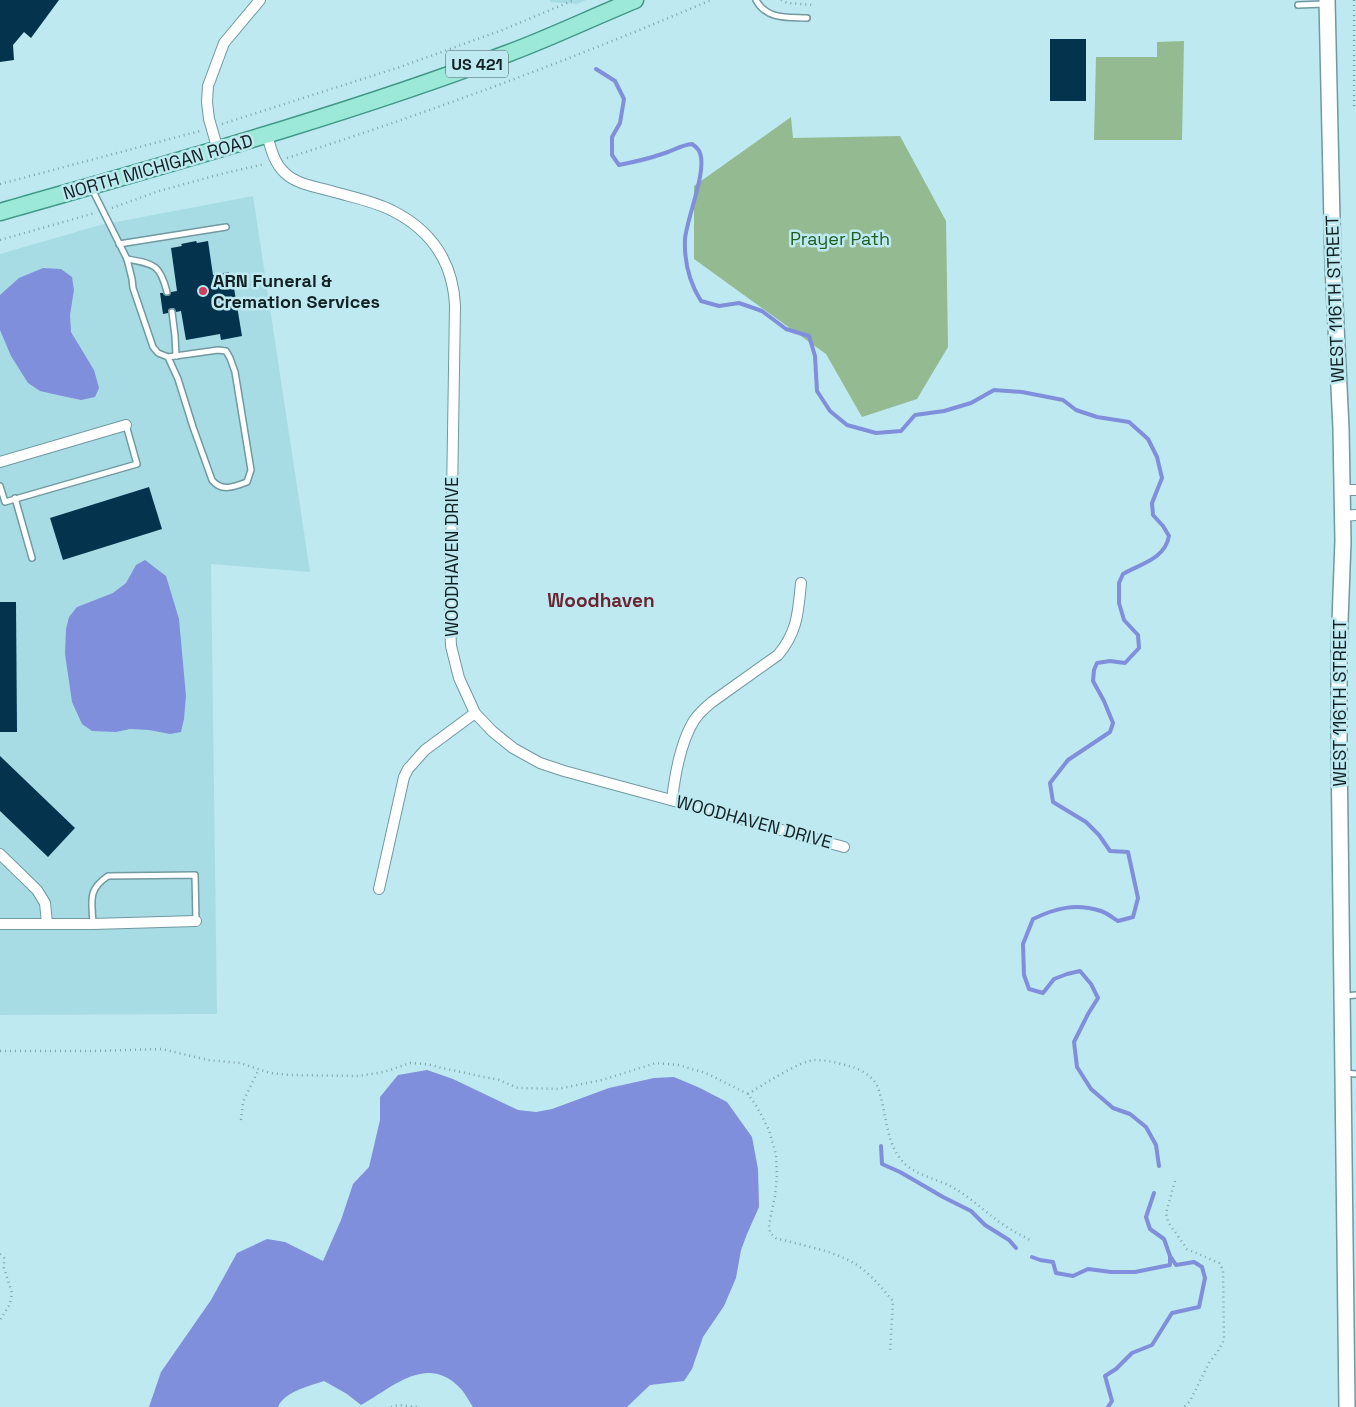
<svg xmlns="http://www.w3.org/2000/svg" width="1356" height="1407" viewBox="0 0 1356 1407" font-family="'Space Grotesk',sans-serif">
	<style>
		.built { fill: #a8dce5 }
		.green { fill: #93ba91 }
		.water { fill: #808fdb }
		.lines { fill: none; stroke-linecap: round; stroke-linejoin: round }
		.stream { stroke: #808fdb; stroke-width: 4 }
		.building { fill: #04334e }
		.lane-casing { stroke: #7099a0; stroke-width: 8 }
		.street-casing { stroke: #7099a0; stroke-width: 12 }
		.secondary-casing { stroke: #7099a0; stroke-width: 18 }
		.primary-casing { stroke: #419a88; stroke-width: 19 }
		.path { stroke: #82a4a9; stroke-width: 2.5; stroke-dasharray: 1 4; stroke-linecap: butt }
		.lane { stroke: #fff; stroke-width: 5 }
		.street { stroke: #fff; stroke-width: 10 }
		.secondary { stroke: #fff; stroke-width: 15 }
		.primary { stroke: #9de9d9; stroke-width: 16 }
		.poi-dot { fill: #cf3f5d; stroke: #bee9f0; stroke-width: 2 }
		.labels { text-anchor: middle; stroke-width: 5; stroke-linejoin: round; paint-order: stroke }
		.shield { fill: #bee9f0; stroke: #445c60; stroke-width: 1 }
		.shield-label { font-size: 16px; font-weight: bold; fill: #102023 }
		.street-label { font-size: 18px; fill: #102023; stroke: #bee9f0 }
		.park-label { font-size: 18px; fill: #1f5f21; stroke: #bee9f0 }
		.poi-label { font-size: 18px; font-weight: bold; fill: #102023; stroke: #bee9f0; text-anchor: start }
		.neighbourhood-label { font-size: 19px; font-weight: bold; fill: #6b2532; stroke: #bee9f0 }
	</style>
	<rect width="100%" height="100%" fill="#bee9f0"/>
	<g class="built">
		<path d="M550 0H586L577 4 550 2Z"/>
		<path d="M253 196 310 572 211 564 217 1014 0 1015V254L100 225Z"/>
	</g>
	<g class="green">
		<path d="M1184 41 1182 140H1094L1096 57H1157V42Z"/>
		<path d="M791 117 793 138 900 136 946 221 948 347 917 399 862 417 826 354 694 259V186Z"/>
	</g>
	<g class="water">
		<path d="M43 268 61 269 72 277 74 290 70 315 71 332 94 370 99 388 95 397 81 400 53 394 40 391 28 383 11 356 0 330V295L19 278Z"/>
		<path d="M145 560 166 576 179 619 186 696 184 719 181 732 170 734 149 730 130 729 116 732 92 731 82 724 72 702 65 654 66 629 69 617 77 607 113 593 126 583 136 565Z"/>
		<path d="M427 1070 453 1079 518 1110 536 1112 552 1109 609 1088 654 1078 674 1077 700 1088 727 1102 752 1137 758 1169 759 1207 747 1234 741 1250 736 1278 724 1306 703 1337 692 1369 684 1381 650 1385 627 1407H473C469 1401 465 1393 460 1388 427 1353 392 1388 361 1405L347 1394 324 1381C309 1386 284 1392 278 1407H149L161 1372 211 1300 237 1253 267 1239 285 1242 323 1261 341 1220 353 1184 369 1167 380 1120V1097L398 1075Z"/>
	</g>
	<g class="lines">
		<g class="stream">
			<path d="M596 69 615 81 624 99 620 123 612 137V155L619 165C634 162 648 159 662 154 673 151 681 145 692 144 695 146 699 150 700 153 707 172 687 217 685 239 684 262 689 282 701 301L719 306 739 303 762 311 786 329 809 336 815 356 817 391 830 411 847 425 876 433 901 431 915 415 944 411 971 403 994 390 1022 392 1063 400 1076 410 1097 417 1129 422 1148 439 1157 457 1162 478 1152 503 1153 515 1163 526 1169 536C1165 559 1140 564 1123 574L1119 583V603L1124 620 1138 635 1139 648 1125 663 1110 661 1097 663 1094 670 1093 681 1104 701 1113 723 1110 732 1068 760 1050 783 1053 802 1086 822 1099 835 1110 851 1128 852 1138 898 1133 917 1118 921C1113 918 1107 913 1101 911 1075 903 1056 908 1033 919L1023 944 1024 975 1029 989 1043 993 1054 979 1067 974 1080 971 1091 984 1098 998 1088 1014 1074 1042 1077 1067 1091 1089 1113 1108 1130 1114 1146 1127 1156 1145 1159 1166"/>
			<path d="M881 1146 882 1164 900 1172 943 1197 971 1211 985 1225 1009 1240 1016 1248"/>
			<path d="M1032 1257 1040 1260 1053 1262 1056 1273 1073 1276 1088 1269 1111 1272H1135L1170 1265V1256"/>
			<path d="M1108 1407 1112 1401 1105 1376 1116 1369 1132 1353 1152 1345 1172 1313 1199 1307 1205 1278 1202 1267 1194 1262 1176 1265 1170 1256 1164 1239 1150 1229 1146 1217 1154 1193"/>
		</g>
	</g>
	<g class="building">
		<path d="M0 0H59L31 38 24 32 13 45 14 60 0 62Z"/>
		<rect x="1050" y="39" width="36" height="62"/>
		<path d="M196 241 197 243 208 241 213 275 229 272 231 288H234L242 336 221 340 220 334 186 340 181 311 176 312 174 308H171L168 310V313L163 314 160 293H163L164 295 168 296 170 295 171 292 177 291 171 248 182 246 181 244Z"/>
		<path d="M149 487 162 529 63 560 50 518Z"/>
		<path d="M0 602H16L17 732H0Z"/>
		<path d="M0 756 75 828 48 857 0 811Z"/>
	</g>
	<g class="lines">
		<g class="lane-casing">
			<g id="lane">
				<path d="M756 0C767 20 787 17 807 18"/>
				<path d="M1298 5 1324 4"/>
				<path d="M92 189 127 259 132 279 133 288 153 347 158 353 168 357 218 350 226 351 230 358 235 372 251 470 247 482C234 487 221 492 212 480L193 427 178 379 168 357"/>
				<path d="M119 244 226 227"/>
				<path d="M127 259C154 264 160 264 167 292"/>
				<path d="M172 312 175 336 176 356"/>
				<path d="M0 486 5 502 137 464 126 425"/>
				<path d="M15 498 32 558"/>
				<path d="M93 924C92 901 87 890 108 876L195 875 196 921"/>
				<path d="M1345 996 1356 995"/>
				<path d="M1345 1073 1356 1074"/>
			</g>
		</g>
		<g class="street-casing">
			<g id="street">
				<path d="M267 135C271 149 274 163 285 173 296 184 316 187 331 191 351 197 374 201 393 211 432 231 453 262 455 306L450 624 451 646 459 678 475 713 492 731 513 748 540 763 564 771 844 847"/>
				<path d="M218 150 209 119 207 102 208 86 224 43 260 0"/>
				<path d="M0 462 126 425"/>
				<path d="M1342 490H1356"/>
				<path d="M1343 516 1356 515"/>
				<path d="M672 800C675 774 681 740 695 719 700 712 706 707 712 702L778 655C798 631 798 612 801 583"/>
				<path d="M0 854 37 890 45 903 47 923"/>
				<path d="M379 889 404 777 408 769 425 750 475 713"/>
				<path d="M0 924H93L196 921"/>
			</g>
		</g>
		<g class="secondary-casing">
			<path id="secondary" d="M1327 0 1333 265 1341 428 1343 541 1339 648V743L1347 1407"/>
		</g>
		<g class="primary-casing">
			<path id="primary" d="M0 212C171 163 343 116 509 53 552 37 593 17 635 0"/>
		</g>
		<g class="path">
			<path d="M781 0 787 3 814 5"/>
			<path d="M1354 0V107L1356 108"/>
			<path d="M222 124 400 67 505 29 574 0"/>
			<path d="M287 158C431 112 573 59 711 0"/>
			<path d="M0 184 200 131"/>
			<path d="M112 208 159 191 225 173 265 164"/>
			<path d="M0 240 95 213"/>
			<path d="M0 1051H94L162 1049 208 1060 240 1063 270 1073 290 1075 358 1076 384 1072 410 1063 427 1064 442 1068 499 1080 518 1088 558 1089 602 1080 656 1063 678 1065 706 1073 748 1094 757 1107 769 1130 776 1155 777 1175 775 1196 769 1225 770 1233 776 1238C803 1246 833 1250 857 1265 871 1275 882 1288 893 1301L890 1353"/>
			<path d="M748 1094C761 1086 801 1060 815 1060 828 1060 841 1064 853 1067 862 1070 875 1078 878 1088 887 1112 885 1144 904 1163 913 1173 935 1179 948 1185 971 1196 988 1216 1010 1229 1016 1233 1023 1236 1030 1240"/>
			<path d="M241 1120 243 1102 259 1069"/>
			<path d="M1175 1181 1166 1213 1168 1222 1187 1249 1219 1263 1223 1270 1224 1340 1218 1351 1209 1363 1190 1401 1184 1407"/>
			<path d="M0 1254 4 1258V1268L12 1293 10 1304 0 1320"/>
			<path d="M391 1407 398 1405 418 1407"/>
		</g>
		<use href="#lane" class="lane"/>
		<use href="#street" class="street"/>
		<use href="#secondary" class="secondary"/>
		<use href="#primary" class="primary"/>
	</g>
	<circle class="poi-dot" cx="203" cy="291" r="5"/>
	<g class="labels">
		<rect class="shield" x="446" y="50.5" width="62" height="27" rx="4"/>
		<g class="shield-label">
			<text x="477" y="70">US 421</text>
		</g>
		<g class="street-label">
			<text transform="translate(158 167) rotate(-16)" y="6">NORTH MICHIGAN ROAD</text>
			<text transform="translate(1335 299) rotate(-92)" y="6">WEST 116TH STREET</text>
			<text transform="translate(452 557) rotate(-90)" y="6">WOODHAVEN DRIVE</text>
			<text transform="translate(1340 703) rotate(-90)" y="6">WEST 116TH STREET</text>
			<text transform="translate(754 822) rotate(15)" y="6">WOODHAVEN DRIVE</text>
		</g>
		<g class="park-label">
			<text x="840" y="245">Prayer Path</text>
		</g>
		<g class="poi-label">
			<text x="213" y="287">ARN Funeral &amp;<tspan x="213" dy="21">Cremation Services</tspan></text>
		</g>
		<g class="neighbourhood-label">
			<text x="601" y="607">Woodhaven</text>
		</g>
	</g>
</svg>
